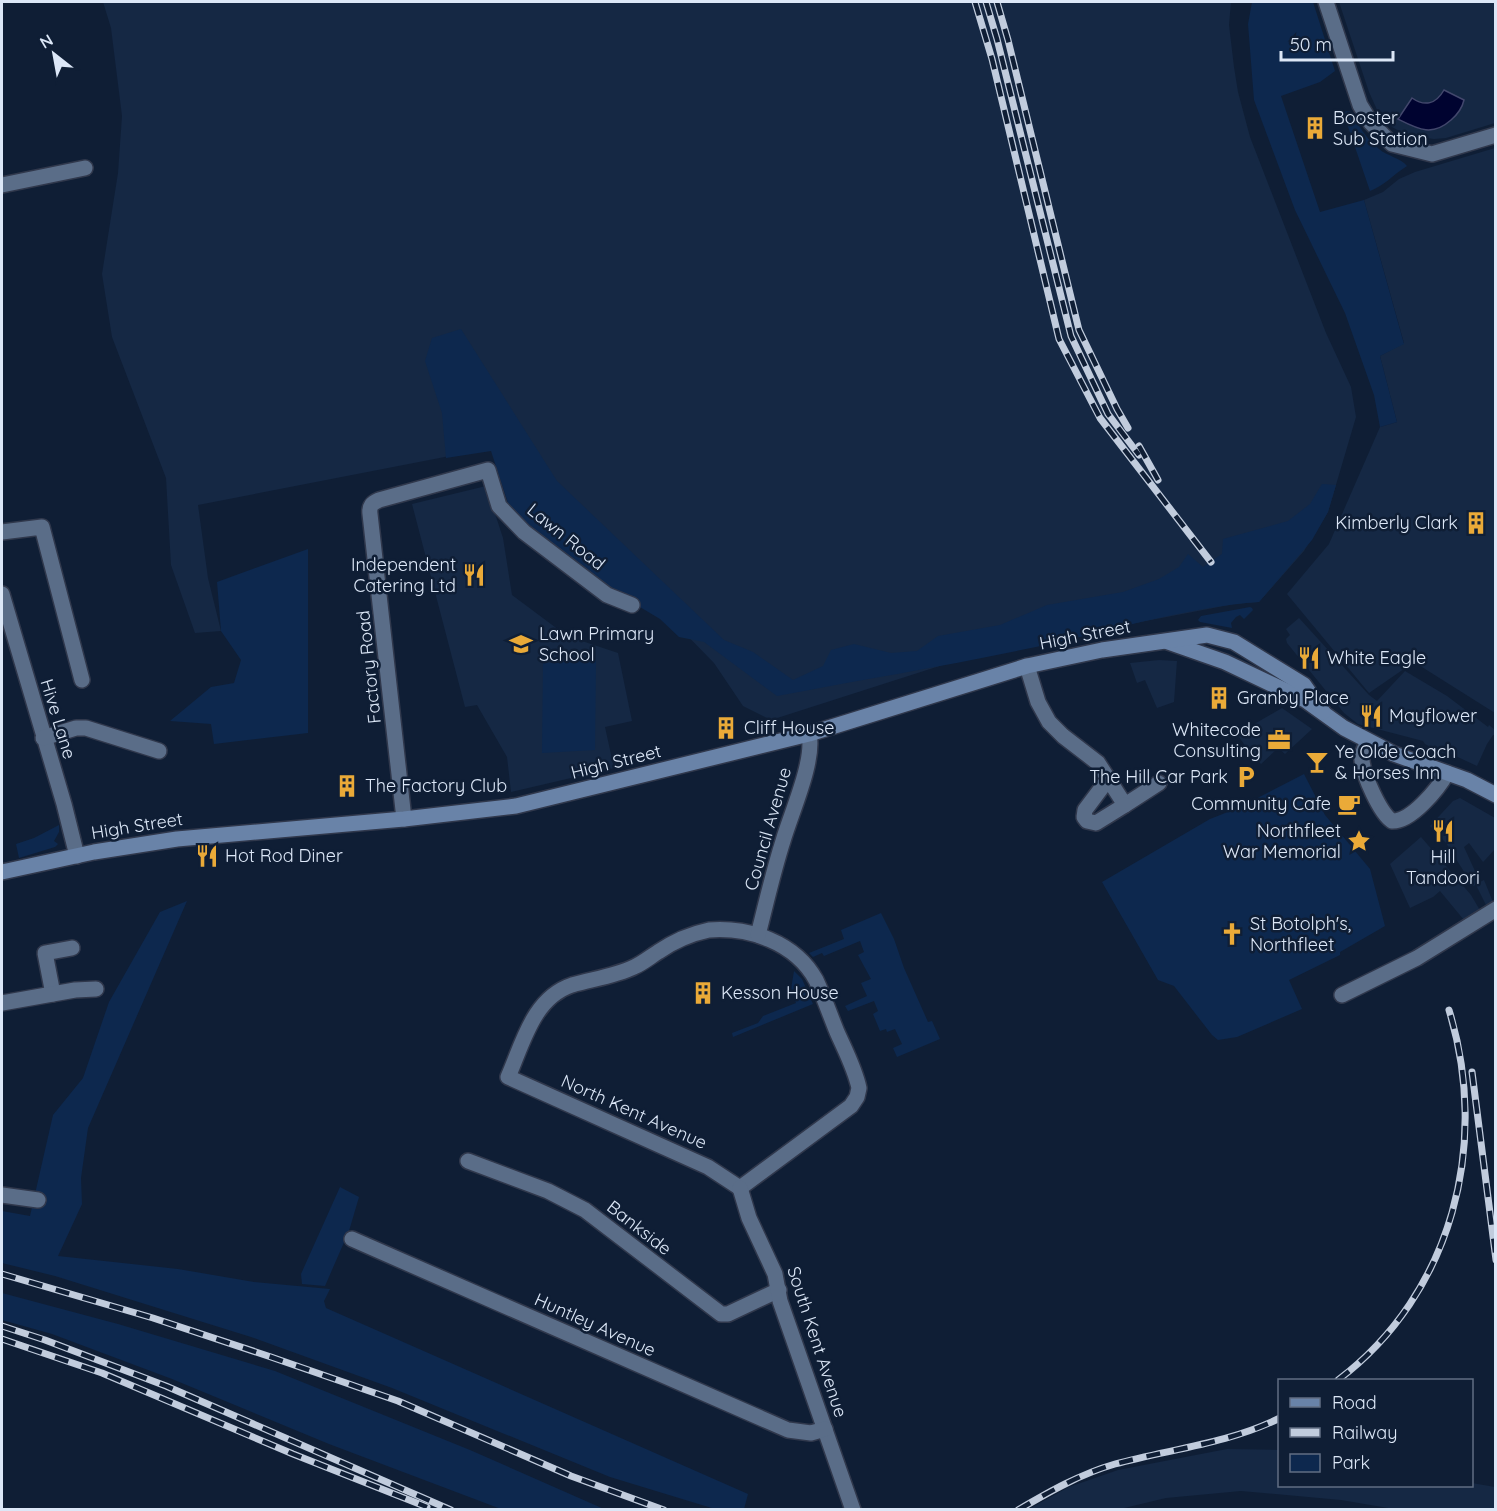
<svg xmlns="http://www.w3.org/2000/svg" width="1497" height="1511" viewBox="0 0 1497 1511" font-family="Quicksand,sans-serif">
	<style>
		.built { fill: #152844 }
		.green { fill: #0d284e }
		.water { fill: #000330; stroke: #42476c; stroke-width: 1.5 }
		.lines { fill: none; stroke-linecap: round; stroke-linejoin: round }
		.minor-casing { stroke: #30384c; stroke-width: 18 }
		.secondary-casing { stroke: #30384c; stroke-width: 18 }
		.minor { stroke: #5a6d88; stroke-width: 15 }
		.secondary { stroke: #6983a8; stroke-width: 15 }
		.rail-casing { stroke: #c1ccdd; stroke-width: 7 }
		.rail { stroke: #0f1e35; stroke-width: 4.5; stroke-dasharray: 14; stroke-linecap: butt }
		.labels { text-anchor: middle; stroke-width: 5; stroke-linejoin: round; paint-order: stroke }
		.poi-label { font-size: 18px; fill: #dce7f7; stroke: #0f1e35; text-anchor: start }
		.street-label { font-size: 18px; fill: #dce7f7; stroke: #0f1e35 }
	</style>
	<rect width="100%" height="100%" fill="#0f1e35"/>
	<g class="built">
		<path d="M103 2H1231L1229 25 1234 67 1238 92 1250 137 1326 333 1351 387 1356 417 1328 512 1304 551 1259 602 1234 604 980 653 771 720 743 706 714 663 670 618 491 448 198 505 208 578 221 631 195 633 171 565 166 478 112 337 102 274 118 173 122 116 111 28Z"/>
		<path d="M1339 2H1495V123L1446 138 1434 139 1407 135 1392 127 1378 112 1369 92Z"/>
		<path d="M1495 148V713L1414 662 1369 693 1287 594 1329 544 1380 427 1397 422 1380 356 1404 343 1364 200 1383 192 1399 179 1415 172Z"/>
		<path d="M486 486 503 538 512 595 567 636 618 653 632 721 605 727 614 768 511 792 507 757 477 705 465 707 412 504Z"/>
		<path d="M1299 618 1369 695 1377 701 1405 671 1447 696 1488 727 1489 725 1495 730V735H1493L1487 744 1477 766 1449 753 1448 755 1438 751 1425 744 1423 741 1358 724 1344 713 1287 643 1286 639 1290 635 1286 629Z"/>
		<path d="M1159 660 1177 661 1174 702 1157 708 1145 680 1137 683 1130 663Z"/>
		<path d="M1282 708 1312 729 1285 754 1278 748 1261 764 1248 750 1237 734Z"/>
		<path d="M1460 798 1495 818V849L1485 860 1483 862 1469 843 1464 847 1480 882 1484 880 1493 902 1487 907 1476 885 1473 886 1446 843 1430 826 1453 801Z"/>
		<path d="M1421 837 1471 895 1481 912 1473 918 1464 920 1440 891 1433 897 1410 908 1390 864Z"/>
		<path d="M1227 1449 1279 1450 1280 1486H1472V1483L1495 1487V1509H1394L1341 1500 1241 1491 1166 1498 1120 1509H1029L1069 1487 1118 1470Z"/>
	</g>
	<g class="green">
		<path d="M1252 2H1313L1335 71 1320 82 1281 96 1320 212 1364 200 1404 344 1380 356 1397 422 1380 427 1374 395 1345 313 1295 210 1254 100 1248 24Z"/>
		<path d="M1350 111C1359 125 1365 138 1379 149 1387 156 1401 158 1407 166 1394 174 1384 186 1370 191L1343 112Z"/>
		<path d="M461 329 557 481 724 640 753 652 793 680 823 666 831 650 854 644 891 653 917 651 938 636 1000 625 1047 605 1123 592 1159 579 1179 567 1188 554 1203 567 1222 554 1223 539 1288 521 1310 504 1322 484 1336 485 1328 512 1312 540 1259 602C1191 607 1124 627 1058 642 965 663 870 678 777 696L704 642 679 637 660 619 598 582 520 517 508 503 491 451 446 458 442 413 425 361 432 338Z"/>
		<path d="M308 549V733L214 744 211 724 170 721 211 687 234 683 241 660 221 631 217 582Z"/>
		<path d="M1250 607 1252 608 1253 610 1244 619 1240 615 1236 617 1231 623 1232 628 1200 622 1198 620 1201 616Z"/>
		<path d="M596 660 595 750 542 753 543 663Z"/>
		<path d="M1304 774 1325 815 1370 869 1385 926 1340 952V955L1289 980 1302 1009 1237 1037 1218 1040 1212 1035 1174 986 1158 980 1102 882 1210 819 1238 808Z"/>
		<path d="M59 825V832L54 841 58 844 55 847 19 858 16 844 34 838Z"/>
		<path d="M187 901 88 1128 81 1178 82 1204 58 1256 178 1269 254 1282 330 1289 324 1301 326 1308 748 1494 744 1509H715L610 1477 392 1388 251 1337 55 1276 2 1263V1211L30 1216 53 1115 83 1078 109 1002 160 912Z"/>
		<path d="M881 913 894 939 904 968 928 1022 932 1021 940 1039 897 1057 893 1048 902 1044 895 1029 887 1032 886 1029 880 1031 873 1014 878 1011 874 1001 848 1011 845 1006 867 996 861 983 871 979 858 955 864 952 860 941 824 956 822 953 813 957 809 953 844 939 841 930Z"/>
		<path d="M794 971 802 979 813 1004 733 1037 732 1033 758 1023 763 1016 796 1003 791 989Z"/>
		<path d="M340 1187 359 1197 349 1231 325 1286 302 1284 301 1274Z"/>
		<path d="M2 1293 118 1324 275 1371 470 1450 604 1509H501L329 1444 172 1379 52 1334 2 1320Z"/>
	</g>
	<path class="water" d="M1444 90 1464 100C1462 109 1458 114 1451 120 1432 137 1418 129 1398 119L1412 98C1425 107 1436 104 1444 90Z"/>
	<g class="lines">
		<g class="minor-casing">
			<g id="minor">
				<path d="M1326 2 1360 105 1371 123 1392 144 1432 154 1496 135"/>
				<path d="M2 185 85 168"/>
				<path d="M2 532 42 527 82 680"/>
				<path d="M2 594 64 804 77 856"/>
				<path d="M1027 666 1038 702 1049 722 1063 736 1098 763 1125 805 1159 783"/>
				<path d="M43 738 76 728H86L159 751"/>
				<path d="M1368 742C1365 748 1361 754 1362 760 1363 775 1380 813 1392 821 1411 822 1438 789 1447 773"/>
				<path d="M1109 778 1085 810 1084 817 1087 821 1096 823 1125 805"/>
				<path d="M404 819 370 514C369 506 372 503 379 500L488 470 499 506 524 532 607 595 632 605"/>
				<path d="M709 930C749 927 795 942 816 980 824 997 830 1015 837 1032 845 1050 855 1069 859 1088L857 1097 851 1106 740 1188 708 1167 508 1077C523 1043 533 998 572 985 593 979 615 976 634 967 643 963 650 957 658 952 674 941 690 934 709 930Z"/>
				<path d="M758 935C766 904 773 872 783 841 791 813 815 761 809 734"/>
				<path d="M53 994 45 953 72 948"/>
				<path d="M1342 995 1417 958 1496 909"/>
				<path d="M2 1003 75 990 96 989"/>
				<path d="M468 1161 548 1191 585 1210 721 1314H728L779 1290"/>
				<path d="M740 1188 749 1218 775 1274 780 1301 853 1510"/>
				<path d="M2 1195 38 1200"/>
				<path d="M352 1239 788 1430 811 1433 825 1429"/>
			</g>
		</g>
		<g class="secondary-casing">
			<g id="secondary">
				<path d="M1168 642 1225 662 1305 700 1344 728 1394 754 1467 780 1496 795"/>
				<path d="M2 872 94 852 177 839 404 819 516 806 809 734 1027 666 1102 650 1207 635 1234 642 1304 685 1323 712"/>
			</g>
		</g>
		<use href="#minor" class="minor"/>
		<use href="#secondary" class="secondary"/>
		<g class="rail-casing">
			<g id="rail">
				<path d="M975 2 992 59 1059 339 1100 418 1211 562"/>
				<path d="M986 2 997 39 1071 336 1108 414 1139 455"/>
				<path d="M997 2 1008 40 1079 330 1117 409 1128 428"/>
				<path d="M1139 446 1158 480"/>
				<path d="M1472 1072 1496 1260"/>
				<path d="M2 1274 153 1318 271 1357 398 1401 571 1476 664 1510"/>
				<path d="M2 1326 45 1340 166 1386 451 1510"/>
				<path d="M2 1339 102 1373 293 1454 427 1507"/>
				<path d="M1338 1380C1453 1293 1490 1144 1449 1010"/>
				<path d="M1018 1510C1049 1492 1080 1474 1115 1464 1170 1449 1227 1444 1280 1418"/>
			</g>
		</g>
		<use href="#rail" class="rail"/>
	</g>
	<defs>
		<g id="building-bare" transform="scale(1.8)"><path d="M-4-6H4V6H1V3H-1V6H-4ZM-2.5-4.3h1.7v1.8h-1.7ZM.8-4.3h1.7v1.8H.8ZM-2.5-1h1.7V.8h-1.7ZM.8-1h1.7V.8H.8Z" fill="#eaaa38" stroke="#0f1e35" stroke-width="2.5" paint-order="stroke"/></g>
		<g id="restaurant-bare" transform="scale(1.8)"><path d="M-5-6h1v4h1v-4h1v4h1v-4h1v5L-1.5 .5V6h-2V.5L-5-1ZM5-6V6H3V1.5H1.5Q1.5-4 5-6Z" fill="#eaaa38" stroke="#0f1e35" stroke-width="2.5" paint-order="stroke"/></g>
		<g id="school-bare" transform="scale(1.8)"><path d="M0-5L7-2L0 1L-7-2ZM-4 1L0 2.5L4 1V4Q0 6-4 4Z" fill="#eaaa38" stroke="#0f1e35" stroke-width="2.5" paint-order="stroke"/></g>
		<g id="office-bare" transform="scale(1.8)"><path d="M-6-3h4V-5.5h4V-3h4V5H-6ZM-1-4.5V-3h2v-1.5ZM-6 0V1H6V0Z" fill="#eaaa38" stroke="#0f1e35" stroke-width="2.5" paint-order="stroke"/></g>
		<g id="bar-bare" transform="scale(1.8)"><path d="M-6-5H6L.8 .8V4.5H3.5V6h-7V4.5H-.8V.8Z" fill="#eaaa38" stroke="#0f1e35" stroke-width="2.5" paint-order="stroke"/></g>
		<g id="parking-bare" transform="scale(1.8)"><path d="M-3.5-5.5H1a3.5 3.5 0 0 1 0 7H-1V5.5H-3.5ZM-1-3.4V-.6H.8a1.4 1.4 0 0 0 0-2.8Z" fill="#eaaa38" stroke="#0f1e35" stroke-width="2.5" paint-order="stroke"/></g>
		<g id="cafe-bare" transform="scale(1.8)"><path d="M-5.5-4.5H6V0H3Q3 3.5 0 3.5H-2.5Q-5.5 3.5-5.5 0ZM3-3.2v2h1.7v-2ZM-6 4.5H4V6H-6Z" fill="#eaaa38" stroke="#0f1e35" stroke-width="2.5" paint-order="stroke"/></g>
		<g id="sight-bare" transform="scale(1.8)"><path d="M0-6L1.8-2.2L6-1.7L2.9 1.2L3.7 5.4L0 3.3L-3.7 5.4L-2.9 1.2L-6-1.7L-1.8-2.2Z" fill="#eaaa38" stroke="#0f1e35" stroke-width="2.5" paint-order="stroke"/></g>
		<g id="church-bare" transform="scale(1.8)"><path d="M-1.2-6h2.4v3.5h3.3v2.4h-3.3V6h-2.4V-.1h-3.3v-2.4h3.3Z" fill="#eaaa38" stroke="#0f1e35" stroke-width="2.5" paint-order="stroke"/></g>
	</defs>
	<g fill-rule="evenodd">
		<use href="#building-bare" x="1315" y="128"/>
		<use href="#building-bare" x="1476" y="523"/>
		<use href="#restaurant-bare" x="474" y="575"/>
		<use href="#school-bare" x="521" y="644"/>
		<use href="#restaurant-bare" x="1309" y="658"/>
		<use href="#building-bare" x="1219" y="698"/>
		<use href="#restaurant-bare" x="1371" y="716"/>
		<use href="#building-bare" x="726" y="728"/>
		<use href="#office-bare" x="1279" y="740"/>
		<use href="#bar-bare" x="1317" y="762"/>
		<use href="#parking-bare" x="1246" y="777"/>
		<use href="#building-bare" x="347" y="786"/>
		<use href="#cafe-bare" x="1349" y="804"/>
		<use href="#restaurant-bare" x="1443" y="831"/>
		<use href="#sight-bare" x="1359" y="841"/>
		<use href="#restaurant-bare" x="207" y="856"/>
		<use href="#church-bare" x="1232" y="934"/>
		<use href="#building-bare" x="703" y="993"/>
	</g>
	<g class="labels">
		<g class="poi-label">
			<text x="1333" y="124">Booster<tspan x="1333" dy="21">Sub Station</tspan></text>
			<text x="1458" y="529" text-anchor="end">Kimberly Clark</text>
			<text x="456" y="571" text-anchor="end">Independent<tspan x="456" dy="21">Catering Ltd</tspan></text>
			<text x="539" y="640">Lawn Primary<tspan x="539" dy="21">School</tspan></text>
			<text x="1327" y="664">White Eagle</text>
			<text x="1237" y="704">Granby Place</text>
			<text x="1389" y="722">Mayflower</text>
			<text x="744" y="734">Cliff House</text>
			<text x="1261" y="736" text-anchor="end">Whitecode<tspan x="1261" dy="21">Consulting</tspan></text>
			<text x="1335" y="758">Ye Olde Coach<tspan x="1335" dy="21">&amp; Horses Inn</tspan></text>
			<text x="1228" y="783" text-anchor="end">The Hill Car Park</text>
			<text x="365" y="792">The Factory Club</text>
			<text x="1331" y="810" text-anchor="end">Community Cafe</text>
			<text x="1341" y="837" text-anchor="end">Northfleet<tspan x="1341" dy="21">War Memorial</tspan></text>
			<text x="225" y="862">Hot Rod Diner</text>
			<text x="1443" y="863" text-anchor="middle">Hill<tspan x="1443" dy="21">Tandoori</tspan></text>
			<text x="1250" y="930">St Botolph's,<tspan x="1250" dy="21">Northfleet</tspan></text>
			<text x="721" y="999">Kesson House</text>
		</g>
		<g class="street-label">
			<text transform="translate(566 537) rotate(39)" y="6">Lawn Road</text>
			<text transform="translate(1085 635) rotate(-11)" y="6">High Street</text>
			<text transform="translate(369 667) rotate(-96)" y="6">Factory Road</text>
			<text transform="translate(58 719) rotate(73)" y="6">Hive Lane</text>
			<text transform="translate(616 762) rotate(-14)" y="6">High Street</text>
			<text transform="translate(137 826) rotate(-9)" y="6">High Street</text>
			<text transform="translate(768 829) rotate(-74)" y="6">Council Avenue</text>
			<text transform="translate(634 1112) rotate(24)" y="6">North Kent Avenue</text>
			<text transform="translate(639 1228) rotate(38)" y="6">Bankside</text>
			<text transform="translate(595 1325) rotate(24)" y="6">Huntley Avenue</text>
			<text transform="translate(817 1342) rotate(72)" y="6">South Kent Avenue</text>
		</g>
	</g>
	<rect width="1497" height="1511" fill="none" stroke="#dce7f7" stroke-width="6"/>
	<rect x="1278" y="1379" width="195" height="108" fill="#0f1e35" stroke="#616e83" stroke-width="1.5"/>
	<rect x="1290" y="1398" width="30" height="9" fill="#6983a8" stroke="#616e83" stroke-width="1.5"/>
	<text x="1332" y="1409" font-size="18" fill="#dce7f7">Road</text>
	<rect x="1290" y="1428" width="30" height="9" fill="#c1ccdd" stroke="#616e83" stroke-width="1.5"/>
	<text x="1332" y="1439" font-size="18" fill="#dce7f7">Railway</text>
	<rect x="1290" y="1454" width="30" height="18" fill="#0d284e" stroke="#616e83" stroke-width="1.5"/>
	<text x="1332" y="1469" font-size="18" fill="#dce7f7">Park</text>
	<g transform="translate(54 54) rotate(329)" stroke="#0f1e35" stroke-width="4.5" paint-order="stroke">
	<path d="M0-4.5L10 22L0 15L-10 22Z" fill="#dce7f7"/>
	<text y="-9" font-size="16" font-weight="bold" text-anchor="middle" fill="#dce7f7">N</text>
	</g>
	<path d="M1281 51v9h112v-9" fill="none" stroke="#dce7f7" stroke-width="3"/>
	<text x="1290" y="51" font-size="18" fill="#dce7f7" stroke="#0f1e35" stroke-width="4.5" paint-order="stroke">50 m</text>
</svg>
